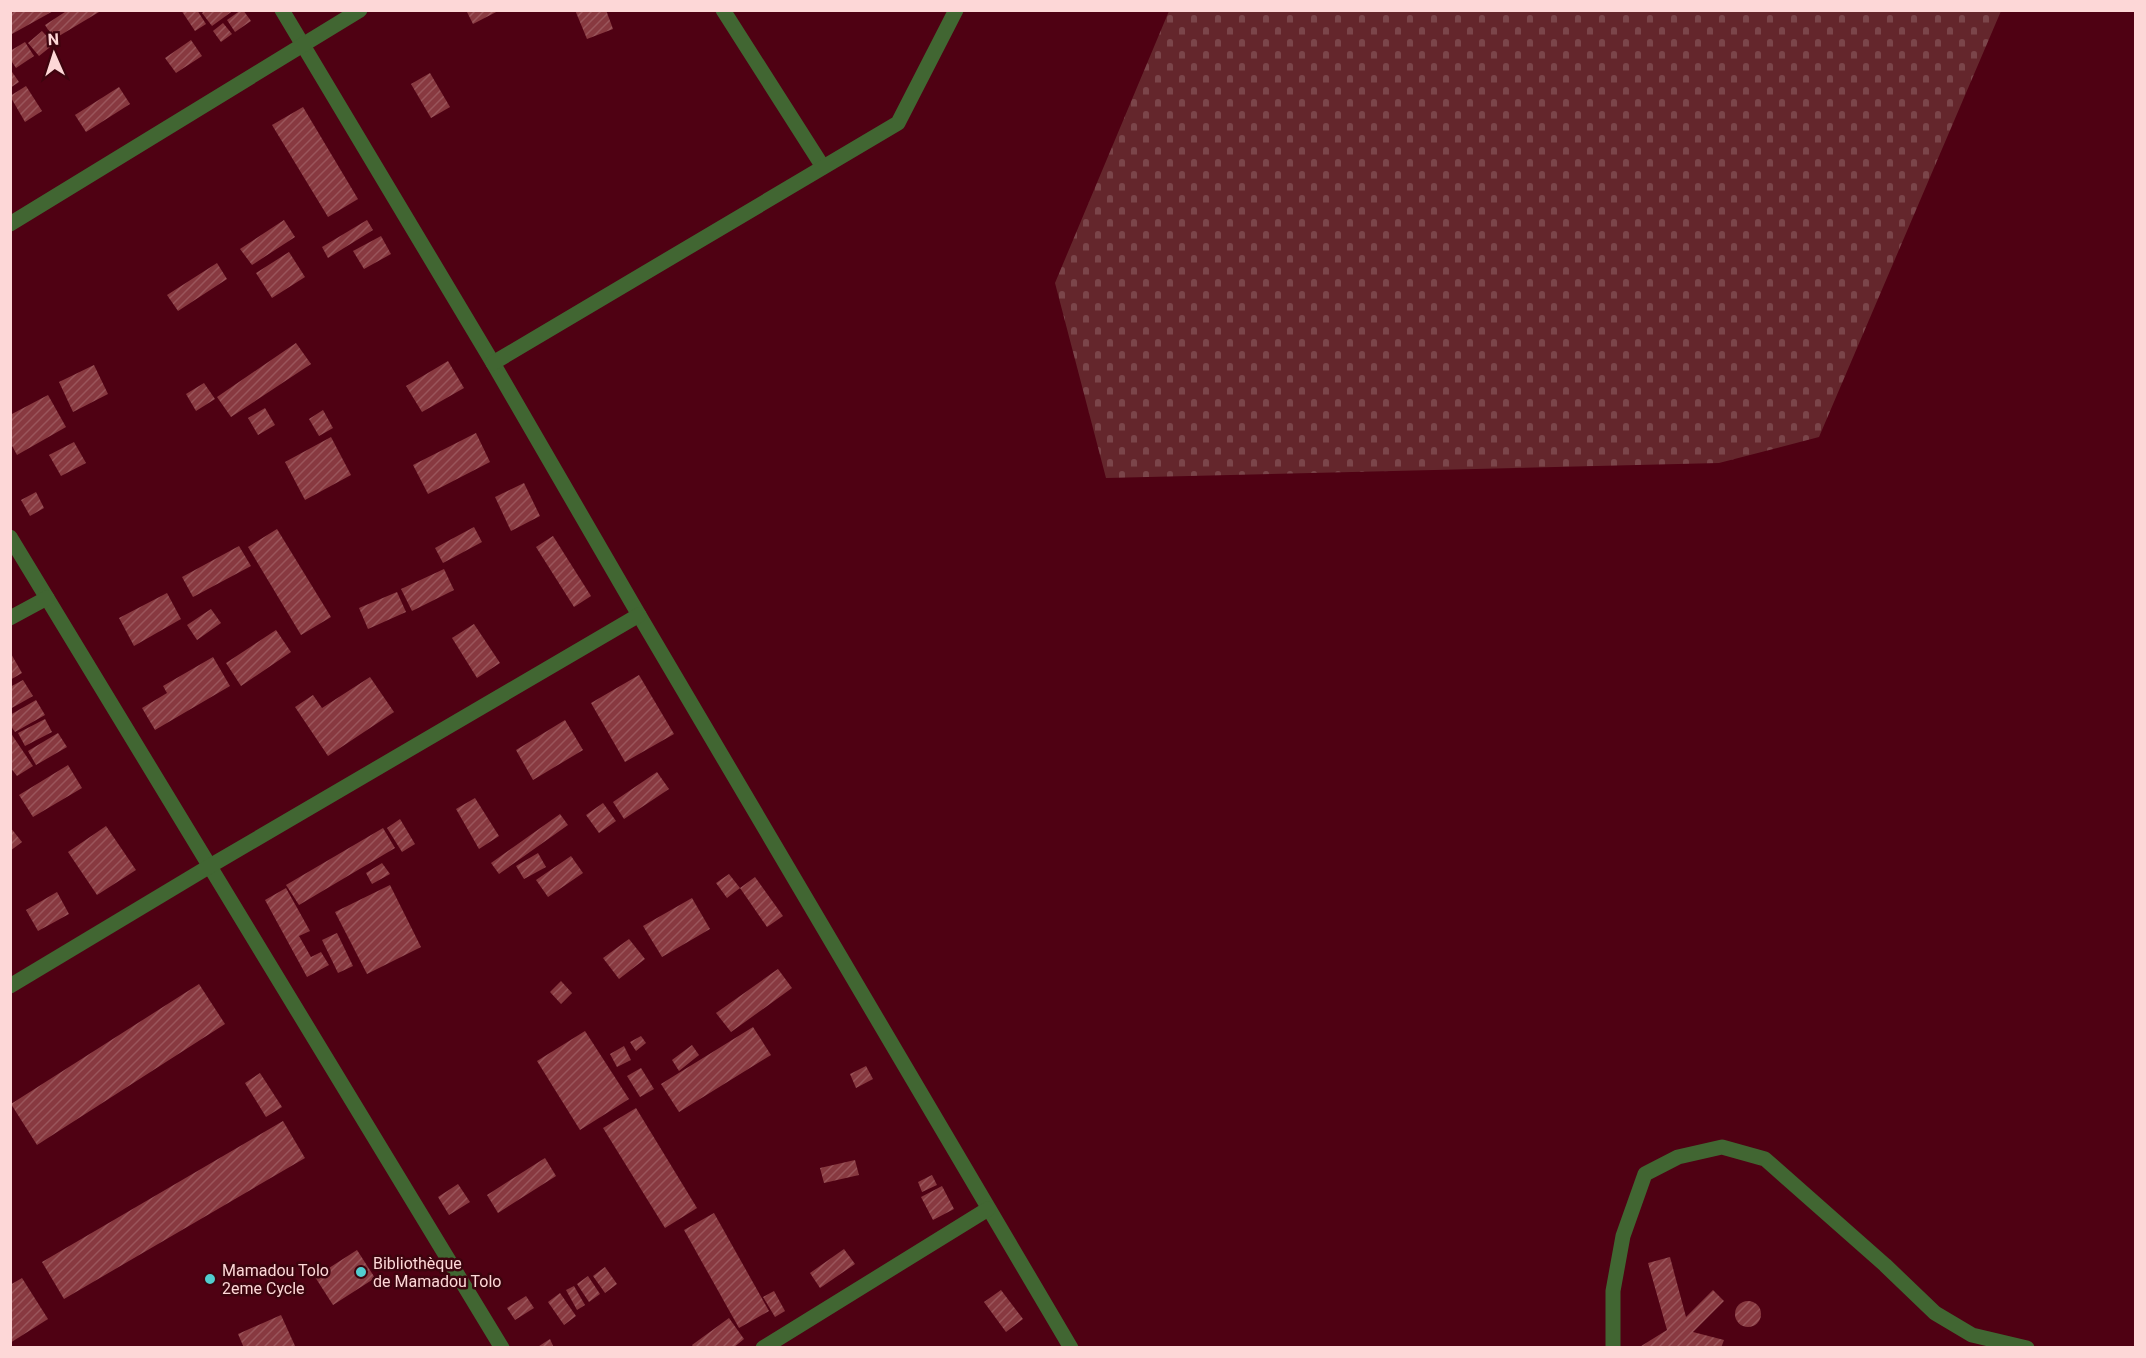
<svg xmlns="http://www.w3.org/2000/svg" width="2146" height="1358" viewBox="0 0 2146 1358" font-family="Roboto,sans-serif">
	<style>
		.cemetery { fill: url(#cemetery-stones) }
		.building { fill: url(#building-hatch) }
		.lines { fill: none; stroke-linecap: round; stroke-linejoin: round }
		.lane { stroke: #416632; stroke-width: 15 }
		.street { stroke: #416632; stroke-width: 15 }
		.poi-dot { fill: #52cdcf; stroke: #3d040e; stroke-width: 2 }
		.labels { text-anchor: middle; stroke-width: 5; stroke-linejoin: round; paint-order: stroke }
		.poi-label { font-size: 16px; fill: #fdd7d7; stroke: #3d040e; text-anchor: start }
	</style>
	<defs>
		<pattern id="cemetery-stones" width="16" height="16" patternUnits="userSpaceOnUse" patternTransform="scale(1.5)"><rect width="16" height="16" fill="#64262c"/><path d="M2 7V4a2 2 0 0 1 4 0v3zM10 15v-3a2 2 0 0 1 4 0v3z" fill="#7b454a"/></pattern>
		<pattern id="building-hatch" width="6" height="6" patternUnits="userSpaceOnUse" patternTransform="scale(1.5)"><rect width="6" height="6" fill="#883940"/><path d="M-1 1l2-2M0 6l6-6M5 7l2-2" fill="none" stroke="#9a555b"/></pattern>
	</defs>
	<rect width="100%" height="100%" fill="#4f0113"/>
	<path class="cemetery" d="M1169 11V10L2001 11 1819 437 1719 463 1106 478 1055 283Z"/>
	<g class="building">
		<path d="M10 10H55L12 34 10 31Z"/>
		<path d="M68 10 99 12 54 39 45 25Z"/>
		<path d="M181 10H197L206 24 195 31Z"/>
		<path d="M205 10H234L212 26 202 13Z"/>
		<path d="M241 10H243L251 21 235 32 227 20Z"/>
		<path d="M466 10H500L473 24Z"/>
		<path d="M575 10H606L613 29 587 39Z"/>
		<path d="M223 23 232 34 221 42 213 31Z"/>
		<path d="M42 31 54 44 39 56 28 43Z"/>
		<path d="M191 40 202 56 176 73 165 58Z"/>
		<path d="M25 42 34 56 16 68 10 59V51Z"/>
		<path d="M10 69 19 82 10 88Z"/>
		<path d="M430 73 450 107 431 118 411 84Z"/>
		<path d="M26 86 42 111 25 122 10 96Z"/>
		<path d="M119 87 130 104 86 132 75 115Z"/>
		<path d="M303 107 358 199 328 217 272 125Z"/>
		<path d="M284 220 295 237 252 265 240 249Z"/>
		<path d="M367 220 373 230 328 258 322 247Z"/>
		<path d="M381 236 391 254 364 269 353 251Z"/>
		<path d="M289 252 305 277 272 298 256 273Z"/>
		<path d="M217 263 227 279 178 311 167 295Z"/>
		<path d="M296 343 311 364 231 417 217 397Z"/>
		<path d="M448 361 464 388 422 412 406 386Z"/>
		<path d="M94 365 108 394 73 412 59 382Z"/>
		<path d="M204 383 215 399 196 411 186 394Z"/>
		<path d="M48 395 66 427 17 455 10 442V415Z"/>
		<path d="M265 408 275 425 258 435 248 418Z"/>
		<path d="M323 410 333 428 319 436 309 419Z"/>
		<path d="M476 433 490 462 428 494 413 465Z"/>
		<path d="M331 437 351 475 305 500 285 462Z"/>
		<path d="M74 442 86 463 61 476 49 455Z"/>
		<path d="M524 483 540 516 511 531 495 497Z"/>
		<path d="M36 492 44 508 30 516 21 500Z"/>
		<path d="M474 527 482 542 443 563 435 548Z"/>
		<path d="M277 529 331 617 301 635 248 547Z"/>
		<path d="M553 536 591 596 574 607 536 547Z"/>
		<path d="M239 546 251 566 193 597 182 577Z"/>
		<path d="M444 569 454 590 412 611 401 589Z"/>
		<path d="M397 592 406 612 368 629 359 608Z"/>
		<path d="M167 593 181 619 134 646 119 618Z"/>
		<path d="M211 609 221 623 197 640 187 625Z"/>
		<path d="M474 624 500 663 477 678 452 638Z"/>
		<path d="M276 630 291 652 241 686 226 663Z"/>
		<path d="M10 652 22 673 10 680Z"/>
		<path d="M213 657 230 686 155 730 142 708 167 693 163 686Z"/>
		<path d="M639 675 674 734 625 762 591 703Z"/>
		<path d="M370 677 394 712 328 756 295 707 313 695 322 708Z"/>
		<path d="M23 680 33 696 10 709V687Z"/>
		<path d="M36 700 45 715 15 732 10 725V715Z"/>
		<path d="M45 719 52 732 25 746 18 733Z"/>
		<path d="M565 720 583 750 533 780 516 750Z"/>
		<path d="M58 733 67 747 36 765 28 751Z"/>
		<path d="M12 735 33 766 17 776 10 767V736Z"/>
		<path d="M68 765 82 788 33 817 19 795Z"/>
		<path d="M657 772 669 789 624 819 613 802Z"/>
		<path d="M475 798 499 836 479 849 456 809Z"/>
		<path d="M603 803 616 821 599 833 586 815Z"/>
		<path d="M560 814 568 825 499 874 491 863Z"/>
		<path d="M400 819 415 844 402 852 387 828Z"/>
		<path d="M106 826 136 870 97 895 68 852Z"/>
		<path d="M10 827 22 842 10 851Z"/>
		<path d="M383 828 395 848 299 905 286 885Z"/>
		<path d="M538 853 546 867 524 879 516 866Z"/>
		<path d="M571 856 583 873 548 897 536 880Z"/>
		<path d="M382 863 390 874 372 884 366 873Z"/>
		<path d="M729 874 740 888 755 877 783 916 767 927 740 888 727 898 716 883Z"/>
		<path d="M390 885 421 947 367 974 335 912Z"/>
		<path d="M286 888 310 931 299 936 311 957 321 952 329 965 307 977 265 900Z"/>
		<path d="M57 892 69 914 38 931 26 910Z"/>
		<path d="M692 898 710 929 662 957 643 926Z"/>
		<path d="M337 933 353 966 338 973 322 940Z"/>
		<path d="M629 939 645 959 619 979 603 958Z"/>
		<path d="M778 969 792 988 731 1032 716 1013Z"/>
		<path d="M561 981 572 993 561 1004 550 992Z"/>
		<path d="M199 984 225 1024 37 1145 11 1104Z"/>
		<path d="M753 1027 771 1055 679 1112 661 1084Z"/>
		<path d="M585 1031 629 1099 580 1130 537 1061Z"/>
		<path d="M641 1036 646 1043 636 1051 630 1042Z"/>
		<path d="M692 1045 699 1055 679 1071 672 1060Z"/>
		<path d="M624 1046 631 1060 617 1067 610 1054Z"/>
		<path d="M866 1066 873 1079 856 1088 850 1074Z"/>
		<path d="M641 1068 654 1089 640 1097 627 1076Z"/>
		<path d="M260 1073 282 1107 266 1117 245 1083Z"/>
		<path d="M636 1108 697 1208 665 1228 603 1128Z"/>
		<path d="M283 1121 305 1158 64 1299 42 1262Z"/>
		<path d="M545 1158 556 1176 498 1213 487 1195Z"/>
		<path d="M855 1160 859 1175 824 1183 820 1168Z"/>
		<path d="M932 1175 937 1185 922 1192 918 1182Z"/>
		<path d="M458 1184 470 1202 449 1215 438 1197Z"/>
		<path d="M942 1186 954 1209 933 1220 921 1197Z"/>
		<path d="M714 1213 769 1311 739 1328 684 1230Z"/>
		<path d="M844 1249 855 1264 820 1288 810 1273Z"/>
		<path d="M357 1250 375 1278 333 1305 315 1277Z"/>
		<path d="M1670 1257 1686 1317 1713 1290 1724 1301 1693 1332 1724 1340 1721 1348H1638L1667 1330 1648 1263Z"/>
		<path d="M605 1267 617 1284 605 1293 593 1276Z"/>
		<path d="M588 1276 600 1294 589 1302 577 1284Z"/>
		<path d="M22 1278 48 1319 10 1343V1285Z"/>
		<path d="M574 1286 585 1305 577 1310 566 1290Z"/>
		<path d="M1001 1290 1023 1319 1006 1332 984 1302Z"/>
		<path d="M774 1291 785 1311 775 1317 763 1297Z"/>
		<path d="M560 1293 576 1316 564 1325 548 1302Z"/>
		<path d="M526 1296 534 1308 515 1320 507 1308Z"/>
		<circle cx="1748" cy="1314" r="13"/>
		<path d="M281 1315 296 1348H244L238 1334Z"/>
		<path d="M729 1318 744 1339 733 1348H694L692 1345Z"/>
		<path d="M550 1339 554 1348H536Z"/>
	</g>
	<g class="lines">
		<path class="lane" d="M1613 1348V1291L1623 1236 1645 1174 1678 1157 1722 1147 1765 1159 1885 1265 1935 1313 1972 1335 2027 1348"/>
		<g class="street">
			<path d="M282 10 493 363 639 615 1071 1348"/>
			<path d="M723 10 823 167"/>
			<path d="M10 224 360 10"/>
			<path d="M493 363 898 123 956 10"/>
			<path d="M10 537 502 1348"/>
			<path d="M10 618 47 598"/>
			<path d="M10 986 210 866 639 615"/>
			<path d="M763 1348 988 1209"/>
		</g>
	</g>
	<g class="poi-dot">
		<circle cx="361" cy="1272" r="6"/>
		<circle cx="210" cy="1279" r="6"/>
	</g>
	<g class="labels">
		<g class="poi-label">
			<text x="373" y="1269">Bibliothèque<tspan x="373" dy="18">de Mamadou Tolo</tspan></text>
			<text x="222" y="1276">Mamadou Tolo<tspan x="222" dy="18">2eme Cycle</tspan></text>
		</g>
	</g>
	<rect width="2146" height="1358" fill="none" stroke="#fdd7d7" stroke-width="24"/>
	<g transform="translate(54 54) rotate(357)" stroke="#3d040e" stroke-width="4.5" paint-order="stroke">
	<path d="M0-4.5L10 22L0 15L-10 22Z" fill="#fdd7d7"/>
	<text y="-9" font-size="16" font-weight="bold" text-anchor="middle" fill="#fdd7d7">N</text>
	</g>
</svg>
